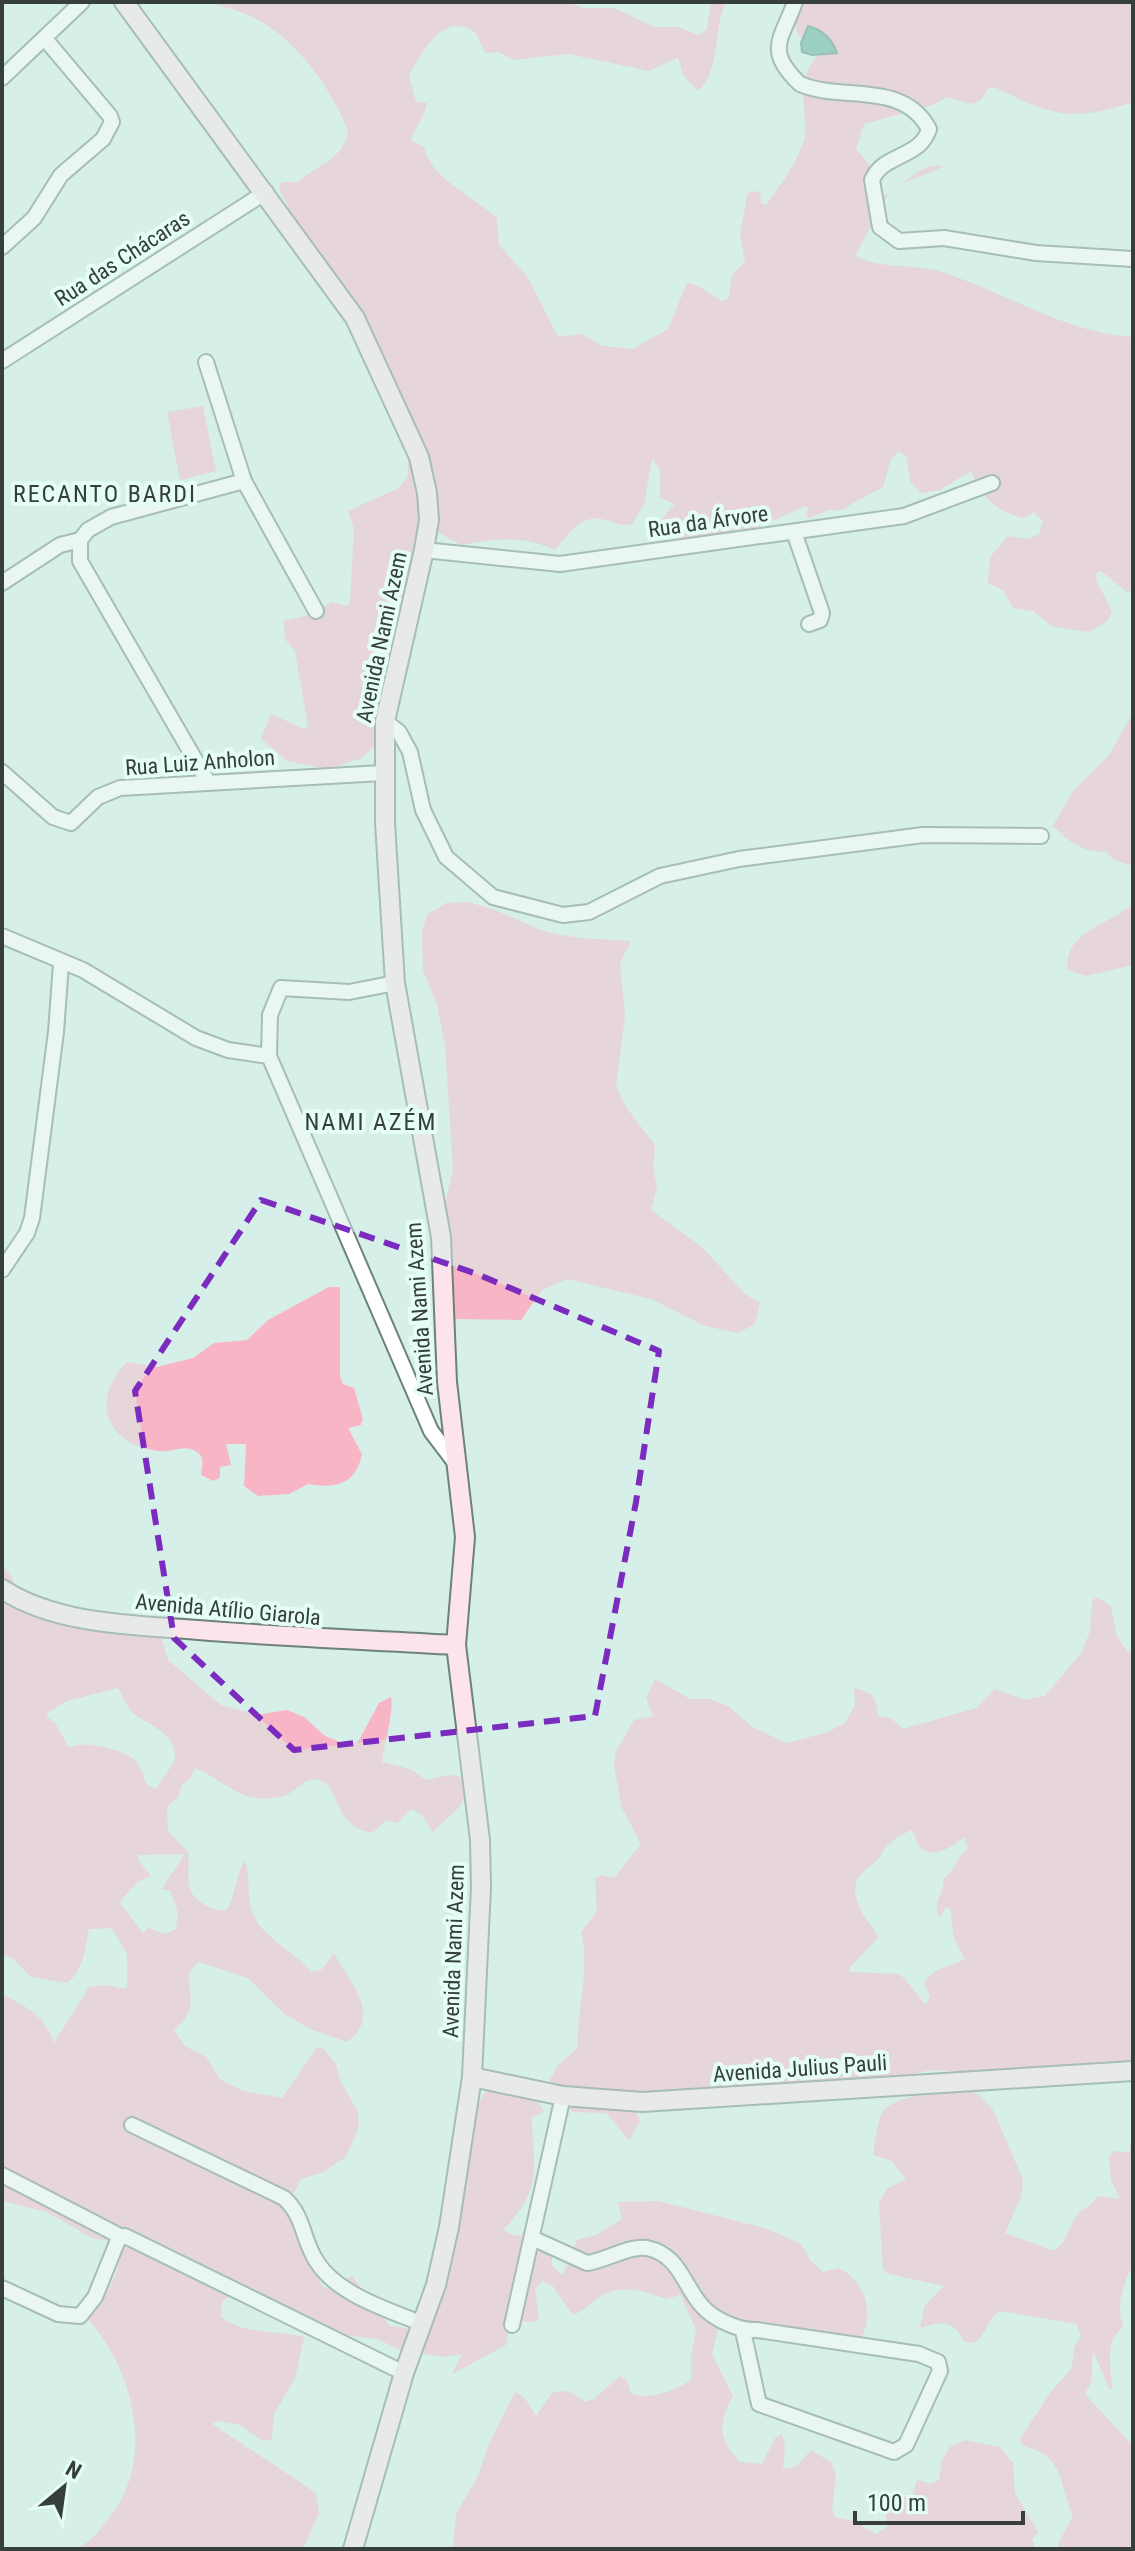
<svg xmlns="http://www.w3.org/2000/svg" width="1135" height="2551" viewBox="0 0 1135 2551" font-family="'Roboto Condensed',sans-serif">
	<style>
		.green { fill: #f8b5c6; fill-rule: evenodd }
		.water { fill: #54a896; stroke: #4b887b; stroke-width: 2 }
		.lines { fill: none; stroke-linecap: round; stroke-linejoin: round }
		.street-casing { stroke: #6c827c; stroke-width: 18 }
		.secondary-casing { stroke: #6c827c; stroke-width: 22 }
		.street { stroke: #fff; stroke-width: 14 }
		.secondary { stroke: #fde4eb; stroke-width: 18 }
		.marked { fill: none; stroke: #7b2cbf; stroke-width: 6; stroke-dasharray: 16 10; stroke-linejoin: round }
		.labels { text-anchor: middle; stroke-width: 8; stroke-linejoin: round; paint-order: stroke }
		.street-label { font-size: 22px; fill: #363f3d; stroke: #e4fdf6 }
		.neighbourhood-label { font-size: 24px; letter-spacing: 2px; fill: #363f3d; stroke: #e4fdf6 }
	</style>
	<rect width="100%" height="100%" fill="#d7efe9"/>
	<g class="green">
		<path d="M210 2H567L583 8H614L654 27H678L699 35 707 29 711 2H726C713 28 721 71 698 91L683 75 678 57 649 71 569 54 513 60 499 52 485 53 476 33C444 9 422 52 409 75L416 102 427 103C424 119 416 126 411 140L424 147C428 176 475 198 497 218L499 245 527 276 558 337 582 334 602 346 633 349 668 329 687 283 699 286 722 301 729 298 732 275 745 262 740 234 748 193 760 191 761 203 766 205C778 190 804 152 805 134 807 105 794 80 818 56L797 33 792 2H1133V102C1070 123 1052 115 994 87L989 88 981 100 972 104 947 97 935 104 864 124 856 149 870 166 877 198C903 192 915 161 945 166L904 183 888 195 855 256C883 270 915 263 945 273 1008 294 1066 333 1133 337V587L1128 593 1101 571 1097 572 1096 580 1112 611 1107 621 1090 632 1054 627 1033 611 1013 608 1003 590 988 583 990 557 1008 536 1028 539 1039 534 1043 521 1034 512 1023 518C996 512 982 497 971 471L940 490 921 493 910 482 907 457 899 451 891 459 883 487C869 496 856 499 843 510H829L809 518 806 516 809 507 805 506C770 523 692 559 658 528L659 521 675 504 660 498V470L652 458 644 504 632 524C618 527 615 521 601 519 580 515 567 536 555 550 524 535 494 538 461 545L438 532 424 529 397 626 380 741 362 758 328 769 287 761 261 739 271 714 304 729 308 726 295 651 285 639 284 621 313 614 331 602 346 606 350 603 354 529 348 511 397 489 408 477V457L352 334 331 298 279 188 282 182H298C316 165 344 160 348 131 332 90 302 47 263 23 248 13 227 8 210 2Z"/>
		<path d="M203 406 216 471 180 480 167 412Z"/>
		<path d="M1133 713V866L1114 860 1107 852C1083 852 1070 843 1053 826L1073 791 1109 755Z"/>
		<path d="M465 902C490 906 513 918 536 928 565 939 600 939 631 941L620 963 625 1016 616 1086 626 1107 655 1145 653 1167 657 1188 651 1210 702 1247 745 1294 760 1303 755 1324 738 1333 705 1326 651 1299 567 1279 542 1290 521 1320 450 1319 436 1221 445 1204 453 1170 445 1044 437 1005 423 970 422 931 427 915 446 903Z"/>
		<path d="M1133 904V965L1086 976 1068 970C1063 932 1109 925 1133 904Z"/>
		<path d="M329 1287H340V1376L343 1384 354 1388 363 1419 361 1425 348 1428 362 1454C356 1484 336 1489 308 1484L289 1494 258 1496 244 1486 246 1444H226L231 1465 220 1467V1478L213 1481 201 1475C202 1466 205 1457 197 1452 184 1443 173 1453 160 1451 106 1445 89 1401 127 1362L157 1367 193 1358 214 1343 247 1340 268 1320Z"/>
		<path d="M2 1566 12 1576 16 1595 53 1622 150 1628 161 1637 168 1660 221 1705 257 1715 287 1710 304 1717 325 1736 348 1745 358 1742 379 1703 391 1697C394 1710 384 1746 382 1762L410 1769 426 1780 449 1775 464 1777C472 1806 451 1812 433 1832L421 1814 411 1809 397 1823 386 1820 372 1833C330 1824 342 1786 319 1780 305 1776 298 1790 286 1795 279 1798 264 1799 256 1798 235 1796 215 1775 195 1768L190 1779 182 1784 178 1798 167 1806 168 1831 188 1852C190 1863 187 1876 189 1886 192 1901 213 1912 227 1910 236 1894 235 1876 245 1860 250 1877 247 1896 252 1912 262 1938 294 1951 311 1972L321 1970 334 1953C348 1981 384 2015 347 2042L310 2029 283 2013 248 1978 199 1962C173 1979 210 2001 174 2030L185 2046 206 2057 221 2080 243 2091 282 2098 317 2047 324 2049 336 2064 340 2080 358 2112 359 2126 346 2157 321 2173 301 2179 286 2207C302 2234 306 2260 323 2287L331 2289 352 2276 390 2326 408 2328 424 2316 478 2106 484 2093 494 2087C513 2091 535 2092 544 2112L532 2117C533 2172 544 2186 503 2230 514 2237 522 2238 534 2231L552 2253V2266L563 2275 577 2240 596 2235 622 2219 618 2202 658 2201 768 2229 801 2244 811 2261 823 2272 839 2268C870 2285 875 2319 856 2348L801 2344 773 2328 720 2321 712 2354 733 2396C718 2424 718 2439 740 2462L762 2464 775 2438 782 2434 785 2447 783 2469 796 2467 811 2450 831 2462 836 2475 832 2510 835 2517 854 2521 876 2534 887 2527 886 2511 892 2501 912 2496 917 2480 931 2484 939 2480 942 2460 951 2446 965 2440 1000 2447 1013 2463 1015 2493 1038 2532 1032 2540 1036 2549H453L456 2514 478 2476 489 2444 515 2392 524 2397 536 2416 553 2392 569 2391 585 2402 594 2399 620 2376 627 2380 631 2393C650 2401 674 2391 691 2380V2357L696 2330 681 2295 665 2299C643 2290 622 2284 601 2296 591 2302 584 2311 573 2315L552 2285 542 2281 535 2290 539 2318 533 2322 516 2321 509 2328 506 2345 452 2374 462 2354 443 2357 401 2350 377 2339 321 2332 264 2312 237 2298 228 2297 222 2302 221 2317C248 2336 272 2329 304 2337L295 2378 274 2414 272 2440H261L241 2425 217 2421 212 2424 316 2493 319 2513 303 2549H75C90 2543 97 2533 107 2521 157 2462 135 2371 87 2318 104 2296 126 2272 117 2242L92 2238 47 2212 2 2201V1994C27 2007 45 2016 54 2043L89 1987 108 1985 123 1989 127 1987V1954L112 1928 89 1929C85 1949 84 1970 67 1983L31 1977 12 1958 2 1955ZM118 1688C122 1695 126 1705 131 1711 145 1724 175 1732 175 1756 175 1766 160 1778 157 1789L147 1785C143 1776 140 1762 131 1757 118 1749 82 1739 69 1748L55 1723 47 1717V1713L67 1701ZM185 1854 161 1890H170L178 1913 176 1929 165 1934 148 1928 143 1933 119 1902 138 1882 151 1876 139 1861 138 1855Z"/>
		<path d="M1097 1597 1111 1606 1117 1636 1127 1651H1133V2064L964 2072 931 2070 884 2080 649 2091 634 2105 640 2122 629 2140 606 2113 573 2112 554 2099 550 2080 558 2065 578 2048C576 2009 591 1970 581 1932L597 1911 595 1879 601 1875 614 1878 641 1844 622 1808 614 1767 615 1754 634 1720 653 1716 646 1698 655 1679 690 1699H710L728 1706 754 1728 787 1743 828 1732 845 1723 855 1705 854 1688C873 1693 877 1696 878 1716L891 1718 903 1729 976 1708 995 1689 1025 1700 1045 1696 1082 1652 1090 1631 1092 1601ZM911 1830C916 1835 916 1842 920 1847 933 1861 954 1845 964 1837L968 1848C956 1857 956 1870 943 1879 946 1893 930 1904 940 1917L945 1908 950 1907 954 1939 965 1959C950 1968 933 1966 924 1984L930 1996 926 2005 900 1974 850 1972V1967L878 1938C875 1927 866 1922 861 1911 851 1888 853 1877 873 1864 880 1859 883 1849 889 1844 895 1838 904 1834 911 1830Z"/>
		<path d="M966 2089 979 2095 993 2110 1023 2180 1021 2197 1005 2233 1054 2251C1069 2241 1068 2225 1079 2213 1086 2206 1092 2206 1098 2196L1120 2199 1111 2180 1109 2157 1114 2151 1129 2153 1133 2133V2265C1122 2285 1116 2305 1123 2327 1104 2341 1111 2368 1112 2389H1109L1093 2350 1091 2382 1085 2394 1133 2446V2549H1060L1058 2544 1073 2516C1058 2481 1065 2456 1023 2446L1020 2439 1051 2392 1072 2368 1074 2347 1081 2337 1077 2324 1000 2311C986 2319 987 2336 973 2343L964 2342C955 2320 941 2321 920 2328L925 2305 944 2286 889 2274 883 2270 879 2203 887 2189 906 2179 892 2161 873 2155C875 2144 876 2129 880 2118 891 2089 942 2098 966 2089Z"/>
	</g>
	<path class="water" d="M808 26C823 30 832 38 837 53L812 55 802 52 801 43Z"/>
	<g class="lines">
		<g class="street-casing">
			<g id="street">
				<path d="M795 2C782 39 764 50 800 84 842 102 903 80 929 129 920 159 883 153 872 180L880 227 899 241 944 238 1036 253 1133 259"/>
				<path d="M2 78 82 2"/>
				<path d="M2 247 34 218 61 175 103 139 112 122 110 116 46 40"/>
				<path d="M2 361 266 192"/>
				<path d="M206 362 244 481 316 611"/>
				<path d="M794 532 822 613 820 620 809 624"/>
				<path d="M80 540V561L208 782"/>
				<path d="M424 550 560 564 904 516 992 483"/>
				<path d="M2 583 60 545 80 540 88 530 111 517 244 481"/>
				<path d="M385 721 399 732 410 752 423 810 446 857 493 897 563 915 589 912 660 876 739 859 923 835 1041 836"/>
				<path d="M2 772 53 817 71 823 98 797 120 788 383 773"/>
				<path d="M2 936 83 970 196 1038 228 1050 269 1056 270 1015 281 988 349 992 395 983"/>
				<path d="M269 1056 431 1431 456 1464"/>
				<path d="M2 1270 27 1233 32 1218 56 1032 61 964"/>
				<path d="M132 2125 284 2198C305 2217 302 2240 317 2262 338 2295 389 2310 423 2324"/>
				<path d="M2 2175 120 2236"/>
				<path d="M532 2238 587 2263C605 2261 629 2245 647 2248 680 2255 683 2285 702 2306 714 2320 740 2331 757 2330L919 2354 938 2362 940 2371 906 2445 894 2452 759 2404 743 2331"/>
				<path d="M2 2288 58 2314 80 2316 95 2297 118 2240 125 2236 404 2373"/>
				<path d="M512 2325 563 2096"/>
			</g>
		</g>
		<g class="secondary-casing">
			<g id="secondary">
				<path d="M124 2 355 318 419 457 427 493 429 520 424 550 385 721V823L395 983 441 1237 447 1382 465 1537 456 1645 480 1840 481 1887 472 2077 449 2227 436 2285 404 2373 353 2549"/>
				<path d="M2 1589C57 1625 135 1625 198 1630 284 1637 370 1640 456 1645"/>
				<path d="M472 2077 563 2096 642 2102 1133 2071"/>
			</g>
		</g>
		<use href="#street" class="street"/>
		<use href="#secondary" class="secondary"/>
	</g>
	<path d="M0 0H1135V2551H0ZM261 1200 477 1274 659 1351 636 1502 595 1716 294 1750 174 1638 135 1391Z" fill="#d7efe9" fill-opacity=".55" fill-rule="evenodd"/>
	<path class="marked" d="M261 1200 477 1274 659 1351 636 1502 595 1716 294 1750 174 1638 135 1391Z"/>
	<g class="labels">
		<g class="street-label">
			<text transform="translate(122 258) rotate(-33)" y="8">Rua das Chácaras</text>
			<text transform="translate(708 521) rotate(-8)" y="8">Rua da Árvore</text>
			<text transform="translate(381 637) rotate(-78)" y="8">Avenida Nami Azem</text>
			<text transform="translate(200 762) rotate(-4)" y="8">Rua Luiz Anholon</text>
			<text transform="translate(419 1309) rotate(-94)" y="8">Avenida Nami Azem</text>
			<text transform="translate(228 1609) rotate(5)" y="8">Avenida Atílio Giarola</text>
			<text transform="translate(453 1951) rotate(-88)" y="8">Avenida Nami Azem</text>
			<text transform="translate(800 2068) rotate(-4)" y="8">Avenida Julius Pauli</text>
		</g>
		<g class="neighbourhood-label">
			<text x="105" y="502">RECANTO BARDI</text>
			<text x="371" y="1130">NAMI AZÉM</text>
		</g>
	</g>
	<rect width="1135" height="2551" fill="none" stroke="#363f3d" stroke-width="8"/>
	<g transform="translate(64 2487) rotate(29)" stroke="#e4fdf6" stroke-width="6" paint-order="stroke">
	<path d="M0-6L14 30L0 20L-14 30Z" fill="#363f3d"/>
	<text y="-12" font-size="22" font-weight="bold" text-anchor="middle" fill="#363f3d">N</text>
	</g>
	<path d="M855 2511v12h168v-12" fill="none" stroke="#363f3d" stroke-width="4"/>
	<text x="867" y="2511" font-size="24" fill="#363f3d" stroke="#e4fdf6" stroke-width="6" paint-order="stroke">100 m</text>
</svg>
